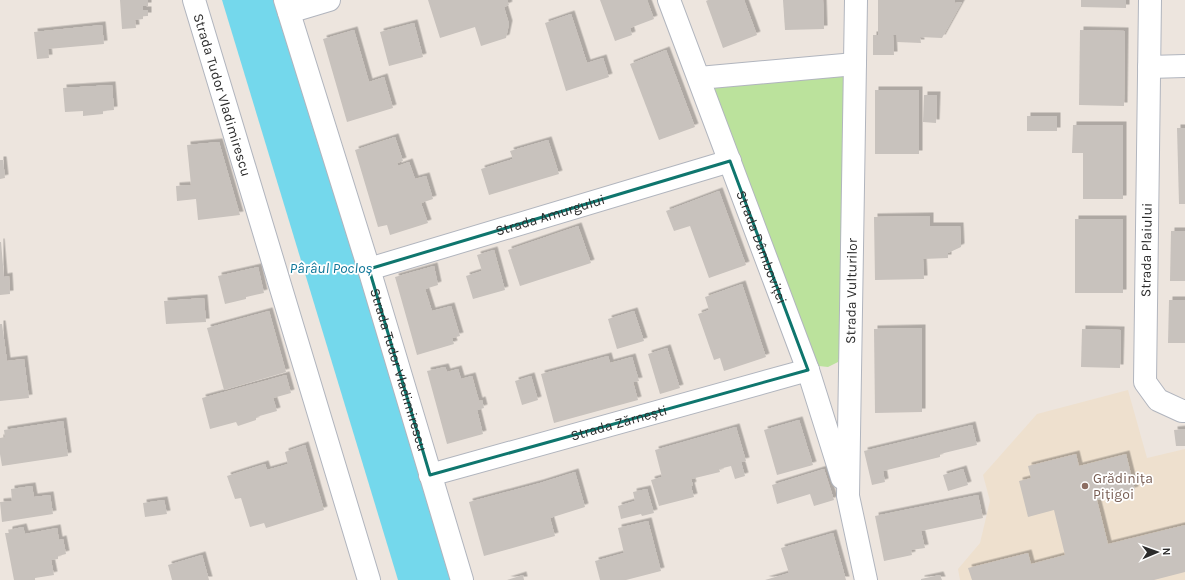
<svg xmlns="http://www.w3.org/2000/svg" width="1185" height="580" viewBox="0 0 1185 580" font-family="Karla,sans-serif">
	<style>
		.education { fill: #eee0ce }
		.green { fill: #bbe29c }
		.water { fill: #74d8ec }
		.building { fill: #c8c2bd; filter: url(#shadow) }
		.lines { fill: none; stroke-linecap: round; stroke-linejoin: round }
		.minor-casing { stroke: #b1b5be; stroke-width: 24 }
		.minor { stroke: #fff; stroke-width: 22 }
		.marked { fill: none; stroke: #0f766e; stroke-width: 3; stroke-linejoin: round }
		.education-dot { fill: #8d6e63; stroke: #fff; stroke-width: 1.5 }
		.labels { text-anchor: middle; stroke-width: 3.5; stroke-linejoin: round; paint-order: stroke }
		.street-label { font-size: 14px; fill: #2b2b2b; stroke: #fff }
		.education-label { font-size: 14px; fill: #785e54; stroke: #fff; text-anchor: start }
		.water-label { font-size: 15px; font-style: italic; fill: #117899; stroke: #fff }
	</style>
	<defs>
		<filter id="shadow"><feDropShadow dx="3.5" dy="-3.5" stdDeviation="0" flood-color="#0004"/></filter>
	</defs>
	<rect width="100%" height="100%" fill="#ede5de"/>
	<path class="education" d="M1128 390 1147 458 1185 449V580H960L958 569 980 543 990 501 983 475 1037 414Z"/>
	<path class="green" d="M845 73 841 351 838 362 828 367 819 366 810 357 710 88Z"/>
	<path class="water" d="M222 0H277L452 580H398Z"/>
	<g class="building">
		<path d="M120 0H148V6H143V10H148V16H143V19L135 20 136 28 122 29Z"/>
		<path d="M428 0H507L509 5 504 7 509 24 506 38 481 46 475 27 440 38Z"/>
		<path d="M600 0H647L654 19 630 28 632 35 615 41Z"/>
		<path d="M708 0H744L757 35 723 48 706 1Z"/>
		<path d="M783 0H823L824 29 785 30Z"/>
		<path d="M878 0H955V3L962 2 942 38 920 37 921 43 897 42V35H893L894 55H873V35H878Z"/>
		<path d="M1081 0H1126V8L1081 7Z"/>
		<path d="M571 14 587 63 603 58 609 77 566 91 545 23Z"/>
		<path d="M414 23 423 57 389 66 380 32Z"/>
		<path d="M102 25 104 44 48 49 49 58 37 59 34 32Z"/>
		<path d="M354 30 369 82 384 77 393 108 347 122 323 39Z"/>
		<path d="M1080 30 1125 31 1124 106 1079 105Z"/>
		<path d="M666 50 695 127 659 140 630 64Z"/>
		<path d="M112 85 114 110 103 111V114L83 116V111L65 112 63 88Z"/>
		<rect x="875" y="90" width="44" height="64"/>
		<path d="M924 95H937L936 123 923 122Z"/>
		<rect x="1027" y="116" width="30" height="15"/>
		<path d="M1073 125H1123V199H1083V153H1072Z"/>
		<path d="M1177 128H1185V204H1179Z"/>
		<path d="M395 137 403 161 397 163 398 166 409 162 415 179 426 176 433 199 421 203 428 223 390 235 387 225 378 227 355 150Z"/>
		<path d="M548 140 559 174 489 195 481 169 513 159 510 151Z"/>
		<path d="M219 142 240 215 198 220 196 199 177 201 176 186 191 185 187 145Z"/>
		<path d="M0 160H3L5 178 0 179Z"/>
		<path d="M719 191 746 265 709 278 690 226 674 231 666 211Z"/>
		<path d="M930 216V226H960L961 247 948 253V258L923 259 924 279 875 280 874 217Z"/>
		<rect x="1075" y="219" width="48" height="74"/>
		<path d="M578 226 591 263 520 286 508 250Z"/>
		<path d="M1171 231H1185V281H1170Z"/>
		<path d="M0 242H1L4 277 9 276 10 294 0 295Z"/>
		<path d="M494 250 505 290 473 299 466 276 482 271 477 255Z"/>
		<path d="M434 266 438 285 425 289 432 311 451 306 460 336 452 338 454 344 417 355 395 277Z"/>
		<path d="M258 267 264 293 246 297V299L225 304 218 276Z"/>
		<path d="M742 284 766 357 724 371 720 358 714 360 698 314 709 310 705 297Z"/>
		<path d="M204 298 206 322 166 324 164 301Z"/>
		<path d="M1169 300H1185V343H1168Z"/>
		<path d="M269 311 286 372 224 390 207 328Z"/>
		<path d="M634 311 644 341 617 349 608 319Z"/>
		<path d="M0 324H2L7 361 24 359 29 398 0 401Z"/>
		<path d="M922 328V412L875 413 874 329Z"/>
		<path d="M1082 329 1121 330 1120 368 1081 367Z"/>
		<path d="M667 348 680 388 660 394 648 354Z"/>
		<path d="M608 356 610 363 632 357 639 381 633 382 638 400 554 423 541 374Z"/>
		<path d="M445 367 447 372 458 369 461 379 472 376 479 401 482 400 484 408 477 410 483 434 447 444 427 371Z"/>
		<path d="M286 375 291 393 273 398 277 411 256 417V420L238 426 236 422 210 429 202 398Z"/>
		<path d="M531 376 538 400 522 405 515 381Z"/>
		<path d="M799 420 813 465 777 475 764 430Z"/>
		<path d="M63 421 68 456 2 466 0 454V438L5 437 4 430Z"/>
		<path d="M972 425 977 445 940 454V457L883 471 885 482 872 485 864 451Z"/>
		<path d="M736 427 746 461 741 462 745 476 735 479 731 466 719 469 720 472 691 479 693 485 691 486 694 497 659 506 651 480 662 477 655 450Z"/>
		<path d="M1185 429V446H1176L1174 430Z"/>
		<path d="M305 445 324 510 266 528 264 523 250 527 241 498 235 499 227 476 265 464 267 470 288 464 285 452Z"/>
		<path d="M1076 454 1079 466 1126 454 1135 490 1097 500 1108 544 1185 525V572L1154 580H972L968 568 1028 553 1031 564 1065 555 1054 510 1028 517 1019 481 1031 478 1028 466Z"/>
		<path d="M824 469 834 500 814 506 810 494 777 504 772 485Z"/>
		<path d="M963 469 968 485 948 491 943 475Z"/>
		<path d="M575 472 585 507 550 518 555 536 484 556 469 502 540 483Z"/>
		<path d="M32 486 34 497 50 495 53 514 2 522 0 502 12 501 11 489Z"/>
		<path d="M647 489 654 513 642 516 641 514 621 519 618 506 635 501 633 492Z"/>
		<path d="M978 495 983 518 921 531 925 548 911 550 912 555 884 561 875 516Z"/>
		<path d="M164 500 167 514 145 517 143 503Z"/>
		<path d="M648 521 661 571 626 580H600L595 561 624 553 618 528Z"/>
		<path d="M23 527 25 534 57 528 59 540 63 539 66 554 58 556V559L51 560 54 575 35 578V580H14L5 533H9V530Z"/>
		<path d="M833 533 846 580H765L789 573 781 548Z"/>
		<path d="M202 555 209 580H172L168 565Z"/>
		<path d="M523 575 524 580H507Z"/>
		<path d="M940 575 942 580H921V579Z"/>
	</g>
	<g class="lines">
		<g class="minor-casing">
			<g id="minor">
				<path id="s1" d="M194 0 369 580"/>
				<path id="s2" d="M285 0 369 269 462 580"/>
				<path id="s3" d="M669 0 808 370 842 478"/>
				<path d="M856 0 848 496 866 580"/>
				<path d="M1150 0 1145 382 1158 400 1182 411H1185"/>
				<path d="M289 12 329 0"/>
				<path d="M1149 67 1185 66"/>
				<path d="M699 78 855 64"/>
				<path id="s4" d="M369 269 730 161"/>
				<path id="s5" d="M430 475 808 370"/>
			</g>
		</g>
		<use href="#minor" class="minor"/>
	</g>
	<path class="marked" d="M730 161 808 370 430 475 369 269Z"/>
	<circle class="education-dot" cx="1085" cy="486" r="4"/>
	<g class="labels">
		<g class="street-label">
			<text dy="5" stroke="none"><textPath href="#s1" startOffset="99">Strada Tudor Vladimirescu</textPath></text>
			<text dy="5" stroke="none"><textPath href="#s4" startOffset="189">Strada Amurgului</textPath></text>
			<text dy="5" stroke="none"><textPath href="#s3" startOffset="264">Strada Dâmboviței</textPath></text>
			<text transform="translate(1146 250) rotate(-89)" y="5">Strada Plaiului</text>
			<text transform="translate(851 291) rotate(-89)" y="5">Strada Vulturilor</text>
			<text dy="5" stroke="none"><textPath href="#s2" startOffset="387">Strada Tudor Vladimirescu</textPath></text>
			<text dy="5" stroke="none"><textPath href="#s5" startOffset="196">Strada Zărnești</textPath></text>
		</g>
		<g class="education-label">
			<text x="1093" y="483">Grădinița<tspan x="1093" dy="16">Pițigoi</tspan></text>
		</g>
		<g class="water-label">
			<text x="331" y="273">Pârâul Pocloș</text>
		</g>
	</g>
	<g transform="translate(1157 552) rotate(88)" stroke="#ffffff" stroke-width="3" paint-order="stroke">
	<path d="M0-3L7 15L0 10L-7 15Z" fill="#2b2b2b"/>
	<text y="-6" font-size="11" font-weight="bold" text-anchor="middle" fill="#2b2b2b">N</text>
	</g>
</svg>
